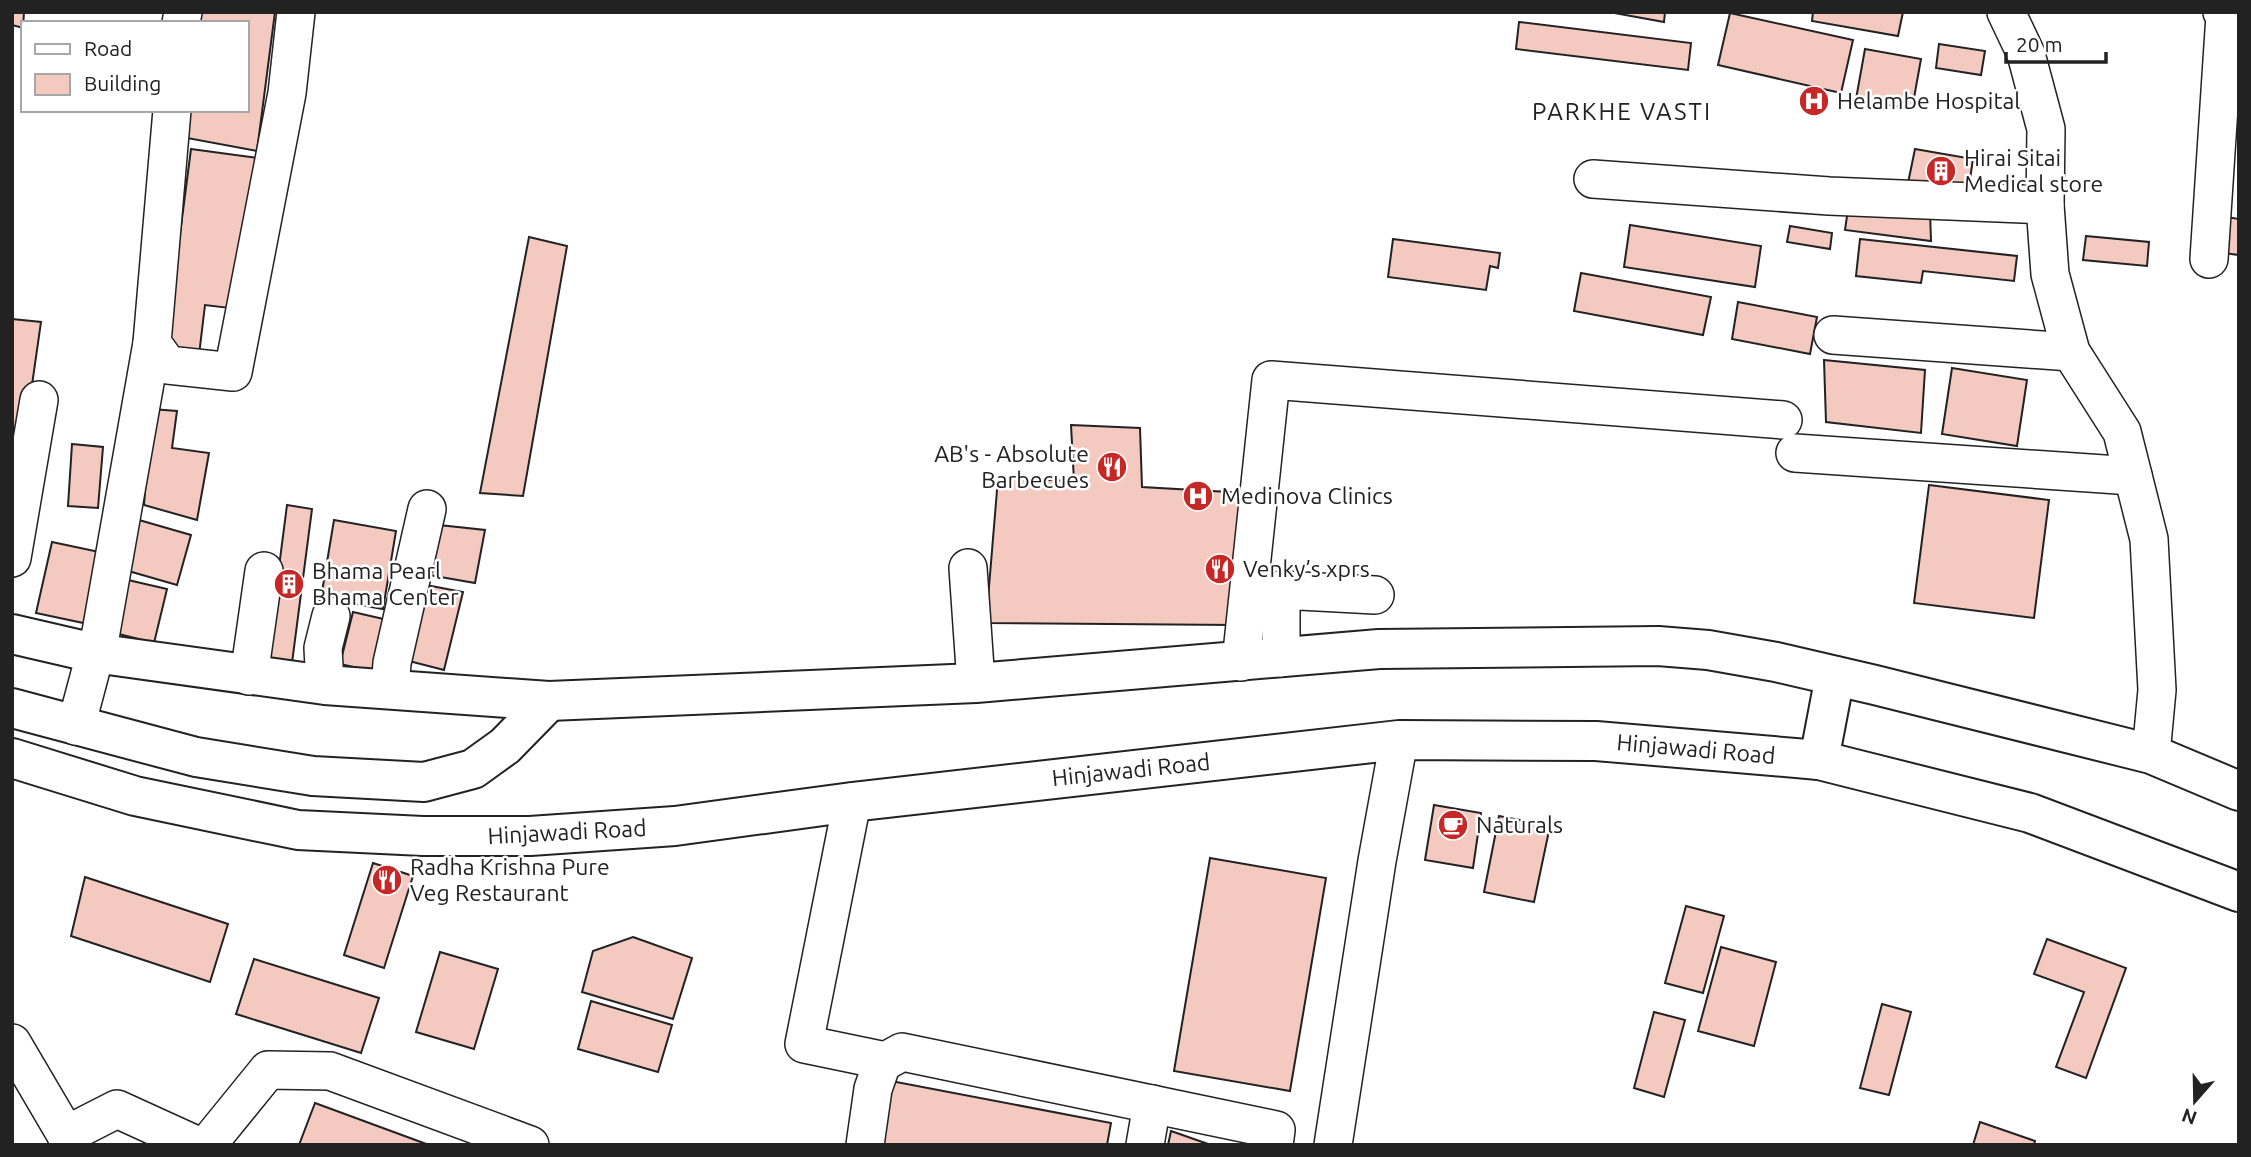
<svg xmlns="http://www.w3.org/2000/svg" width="2251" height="1157" viewBox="0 0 2251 1157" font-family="Ubuntu,sans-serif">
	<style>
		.building { fill: #f3c9c0; stroke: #222; stroke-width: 2 }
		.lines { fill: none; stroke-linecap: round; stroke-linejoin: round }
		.minor-casing { stroke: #222; stroke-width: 40 }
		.major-casing { stroke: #222; stroke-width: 42 }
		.minor { stroke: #fff; stroke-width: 37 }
		.major { stroke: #fff; stroke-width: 38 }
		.labels { text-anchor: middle; stroke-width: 5; stroke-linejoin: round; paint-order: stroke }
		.poi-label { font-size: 23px; fill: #222; stroke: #fff; text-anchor: start }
		.street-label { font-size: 23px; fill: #222; stroke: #fff }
		.neighbourhood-label { font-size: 24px; letter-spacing: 2px; fill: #222; stroke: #fff }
	</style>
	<rect width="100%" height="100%" fill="#fff"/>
	<g class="building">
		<path d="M12 12H24L23 28 12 25Z"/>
		<path d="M196 12H275L257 151 187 138 189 110H247V23H195Z"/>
		<path d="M1609 12H1665L1664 22Z"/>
		<path d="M1813 12H1903L1898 36 1812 21Z"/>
		<path d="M1730 13 1853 40 1841 93 1718 65Z"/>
		<path d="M1519 22 1691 43 1688 70 1516 49Z"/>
		<path d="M1939 44 1985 51 1981 75 1936 68Z"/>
		<path d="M1865 49 1921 59 1912 109 1856 99Z"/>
		<path d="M191 149 257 158 238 309 205 305 199 355 165 350Z"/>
		<path d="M1915 149 1973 159 1968 193 1908 183Z"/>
		<path d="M1848 209 1930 211 1931 241 1845 230Z"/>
		<path d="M2221 216 2239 219V255L2216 252Z"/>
		<path d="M1630 225 1761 246 1755 287 1624 267Z"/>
		<path d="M1790 226 1832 233 1830 249 1787 242Z"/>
		<path d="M2086 236 2149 242 2147 266 2083 260Z"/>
		<path d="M529 237 567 246 523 496 480 493Z"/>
		<path d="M1393 239 1500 253 1498 268 1490 266 1486 290 1388 277Z"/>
		<path d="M1860 239 2017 256 2014 281 1923 271 1921 283 1856 276Z"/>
		<path d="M1581 273 1711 297 1703 335 1574 311Z"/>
		<path d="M1738 302 1817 317 1810 354 1732 339Z"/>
		<path d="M12 319 41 322 19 476 12 475Z"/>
		<path d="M1824 360 1925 370 1921 433 1826 422Z"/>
		<path d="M1952 368 2027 380 2017 446 1942 434Z"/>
		<path d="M151 409 177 411 172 448 209 453 197 520 144 505Z"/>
		<path d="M1071 425 1140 428 1142 487 1246 493 1234 625 986 623 998 478 1074 481Z"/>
		<path d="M72 444 103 447 98 508 68 506Z"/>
		<path d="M1929 485 2049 500 2034 618 1914 603Z"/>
		<path d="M287 505 312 509 292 663 267 660Z"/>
		<path d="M139 520 191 535 177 585 125 570Z"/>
		<path d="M334 520 396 531 383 609 321 598Z"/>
		<path d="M439 525 485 530 475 583 429 575Z"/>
		<path d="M52 542 104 553 88 624 36 613Z"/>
		<path d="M128 580 167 589 154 643 115 633Z"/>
		<path d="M426 585 463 592 444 670 409 661Z"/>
		<path d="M353 612 388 620 376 672 340 664Z"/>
		<path d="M1434 805 1481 813 1473 868 1425 860Z"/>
		<path d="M1499 816 1550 826 1534 902 1484 892Z"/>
		<path d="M1210 858 1326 878 1290 1091 1174 1071Z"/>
		<path d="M373 863 413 876 384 968 344 955Z"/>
		<path d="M85 877 228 924 210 982 71 936Z"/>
		<path d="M1686 906 1724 916 1703 993 1665 983Z"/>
		<path d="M633 937 692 958 673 1019 582 992 593 951Z"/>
		<path d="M2047 939 2126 968 2086 1078 2056 1067 2084 992 2034 974Z"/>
		<path d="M1721 947 1776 962 1754 1046 1698 1031Z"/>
		<path d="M440 952 498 969 474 1049 416 1032Z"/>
		<path d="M254 959 379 998 361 1053 236 1014Z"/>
		<path d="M591 1001 672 1025 658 1072 578 1049Z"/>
		<path d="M1882 1004 1911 1012 1889 1095 1860 1088Z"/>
		<path d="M1654 1012 1685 1020 1664 1097 1634 1088Z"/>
		<path d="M891 1081 1111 1123 1107 1145H880Z"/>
		<path d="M315 1103 429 1145H299Z"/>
		<path d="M1980 1122 2035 1141 2034 1145H1973Z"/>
		<path d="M1171 1131 1211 1145H1168Z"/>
	</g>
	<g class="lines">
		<g class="minor-casing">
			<g id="minor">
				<path d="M2006 12 2026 54 2046 129 2045 205 2050 274 2071 352 2122 432 2149 539 2157 690 2151 754"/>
				<path d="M181 23 183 12"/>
				<path d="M172 110 152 343 168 365 233 372 287 93 296 12"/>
				<path d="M1593 179 1829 196 2045 205"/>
				<path d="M2209 259 2225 15 2222 12"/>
				<path d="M1833 335 2071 352"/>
				<path d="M1795 453 2133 476"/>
				<path d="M12 558 39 400"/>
				<path d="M968 568 976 683"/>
				<path d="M1281 658V590L1375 595"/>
				<path d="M1241 662 1271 380 1783 420"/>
				<path d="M249 676 264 571"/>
				<path d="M325 685 323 648 331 616"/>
				<path d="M390 689 392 663 427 509"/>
				<path d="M76 726 101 632 152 343"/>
				<path d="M852 802 804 1044 886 1061"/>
				<path d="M12 1043 72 1145"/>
				<path d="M66 1135 117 1109 196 1145"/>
				<path d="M207 1145 268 1070 330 1071 530 1145"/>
				<path d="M865 1145 873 1089 882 1063 902 1052 1276 1130 1274 1145"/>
				<path d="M1145 1145 1152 1104"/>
				<path d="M1333 1145 1377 861 1399 740"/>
			</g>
		</g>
		<g class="major-casing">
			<g id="major">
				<path d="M12 634 94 653 325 685 549 701 976 683 1379 649 1658 646 1708 650 1776 662 1875 685 2151 754 2239 791"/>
				<path d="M12 708 196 757 313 776 424 782 473 769 505 746 549 701"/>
				<path d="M12 758 135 796 298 830 423 836H530L675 826 852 802 1399 740 1596 741 1819 760 2030 813 2239 892"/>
				<path d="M1819 760 1835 676"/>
			</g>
		</g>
		<use href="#minor" class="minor"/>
		<use href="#major" class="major"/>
	</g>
	<defs>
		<g id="hospital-disc" transform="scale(1.575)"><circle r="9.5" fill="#c62828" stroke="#fff"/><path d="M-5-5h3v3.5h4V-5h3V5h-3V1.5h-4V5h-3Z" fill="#fff"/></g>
		<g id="building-disc" transform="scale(1.575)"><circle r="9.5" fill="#c62828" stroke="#fff"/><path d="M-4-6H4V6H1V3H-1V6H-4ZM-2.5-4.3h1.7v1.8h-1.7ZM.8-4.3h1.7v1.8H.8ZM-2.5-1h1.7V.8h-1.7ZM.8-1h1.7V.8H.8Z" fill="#fff"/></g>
		<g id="restaurant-disc" transform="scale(1.575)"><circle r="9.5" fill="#c62828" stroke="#fff"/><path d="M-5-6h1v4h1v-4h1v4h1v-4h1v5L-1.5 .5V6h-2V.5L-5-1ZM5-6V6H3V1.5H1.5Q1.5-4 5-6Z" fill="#fff"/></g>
		<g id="cafe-disc" transform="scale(1.575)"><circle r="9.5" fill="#c62828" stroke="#fff"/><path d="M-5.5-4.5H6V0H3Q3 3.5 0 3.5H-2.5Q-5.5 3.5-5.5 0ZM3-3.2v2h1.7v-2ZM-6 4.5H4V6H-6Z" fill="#fff"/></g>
	</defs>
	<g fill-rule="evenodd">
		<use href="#hospital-disc" x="1814" y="101"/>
		<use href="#building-disc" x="1941" y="171"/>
		<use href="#restaurant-disc" x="1112" y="467"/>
		<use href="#hospital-disc" x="1198" y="496"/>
		<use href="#restaurant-disc" x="1220" y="569"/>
		<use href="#building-disc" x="289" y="584"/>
		<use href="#cafe-disc" x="1453" y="825"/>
		<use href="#restaurant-disc" x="387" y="880"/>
	</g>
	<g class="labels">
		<g class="poi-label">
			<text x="1837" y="109">Helambe Hospital</text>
			<text x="1964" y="166">Hirai Sitai<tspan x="1964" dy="26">Medical store</tspan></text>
			<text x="1089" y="462" text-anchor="end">AB's - Absolute<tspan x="1089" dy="26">Barbecues</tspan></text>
			<text x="1221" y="504">Medinova Clinics</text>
			<text x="1243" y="577">Venky’s xprs</text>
			<text x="312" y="579">Bhama Pearl<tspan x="312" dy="26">Bhama Center</tspan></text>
			<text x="1476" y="833">Naturals</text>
			<text x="410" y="875">Radha Krishna Pure<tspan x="410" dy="26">Veg Restaurant</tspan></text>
		</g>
		<g class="street-label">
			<text transform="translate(1696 749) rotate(5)" y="8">Hinjawadi Road</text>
			<text transform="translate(1131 770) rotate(-6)" y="8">Hinjawadi Road</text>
			<text transform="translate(567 832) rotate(-3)" y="8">Hinjawadi Road</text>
		</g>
		<g class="neighbourhood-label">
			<text x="1622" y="120">PARKHE VASTI</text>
		</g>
	</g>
	<rect width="2251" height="1157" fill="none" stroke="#222222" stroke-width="28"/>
	<rect x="21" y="21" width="228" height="91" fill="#ffffff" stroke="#a7a7a7" stroke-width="2"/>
	<rect x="35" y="44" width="35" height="10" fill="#ffffff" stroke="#a7a7a7" stroke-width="2"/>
	<text x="84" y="56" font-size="21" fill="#222222">Road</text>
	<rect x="35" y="74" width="35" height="21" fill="#f3c9c0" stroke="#a7a7a7" stroke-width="2"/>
	<text x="84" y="91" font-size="21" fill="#222222">Building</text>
	<g transform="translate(2195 1101) rotate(200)" stroke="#ffffff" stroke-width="5" paint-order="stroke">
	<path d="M0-5L12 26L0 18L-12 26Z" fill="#222222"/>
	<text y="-10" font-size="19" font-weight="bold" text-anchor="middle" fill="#222222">N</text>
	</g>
	<path d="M2006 52v10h100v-10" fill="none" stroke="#222222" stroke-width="3.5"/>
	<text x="2016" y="52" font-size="21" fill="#222222" stroke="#ffffff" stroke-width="5" paint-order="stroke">20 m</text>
</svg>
